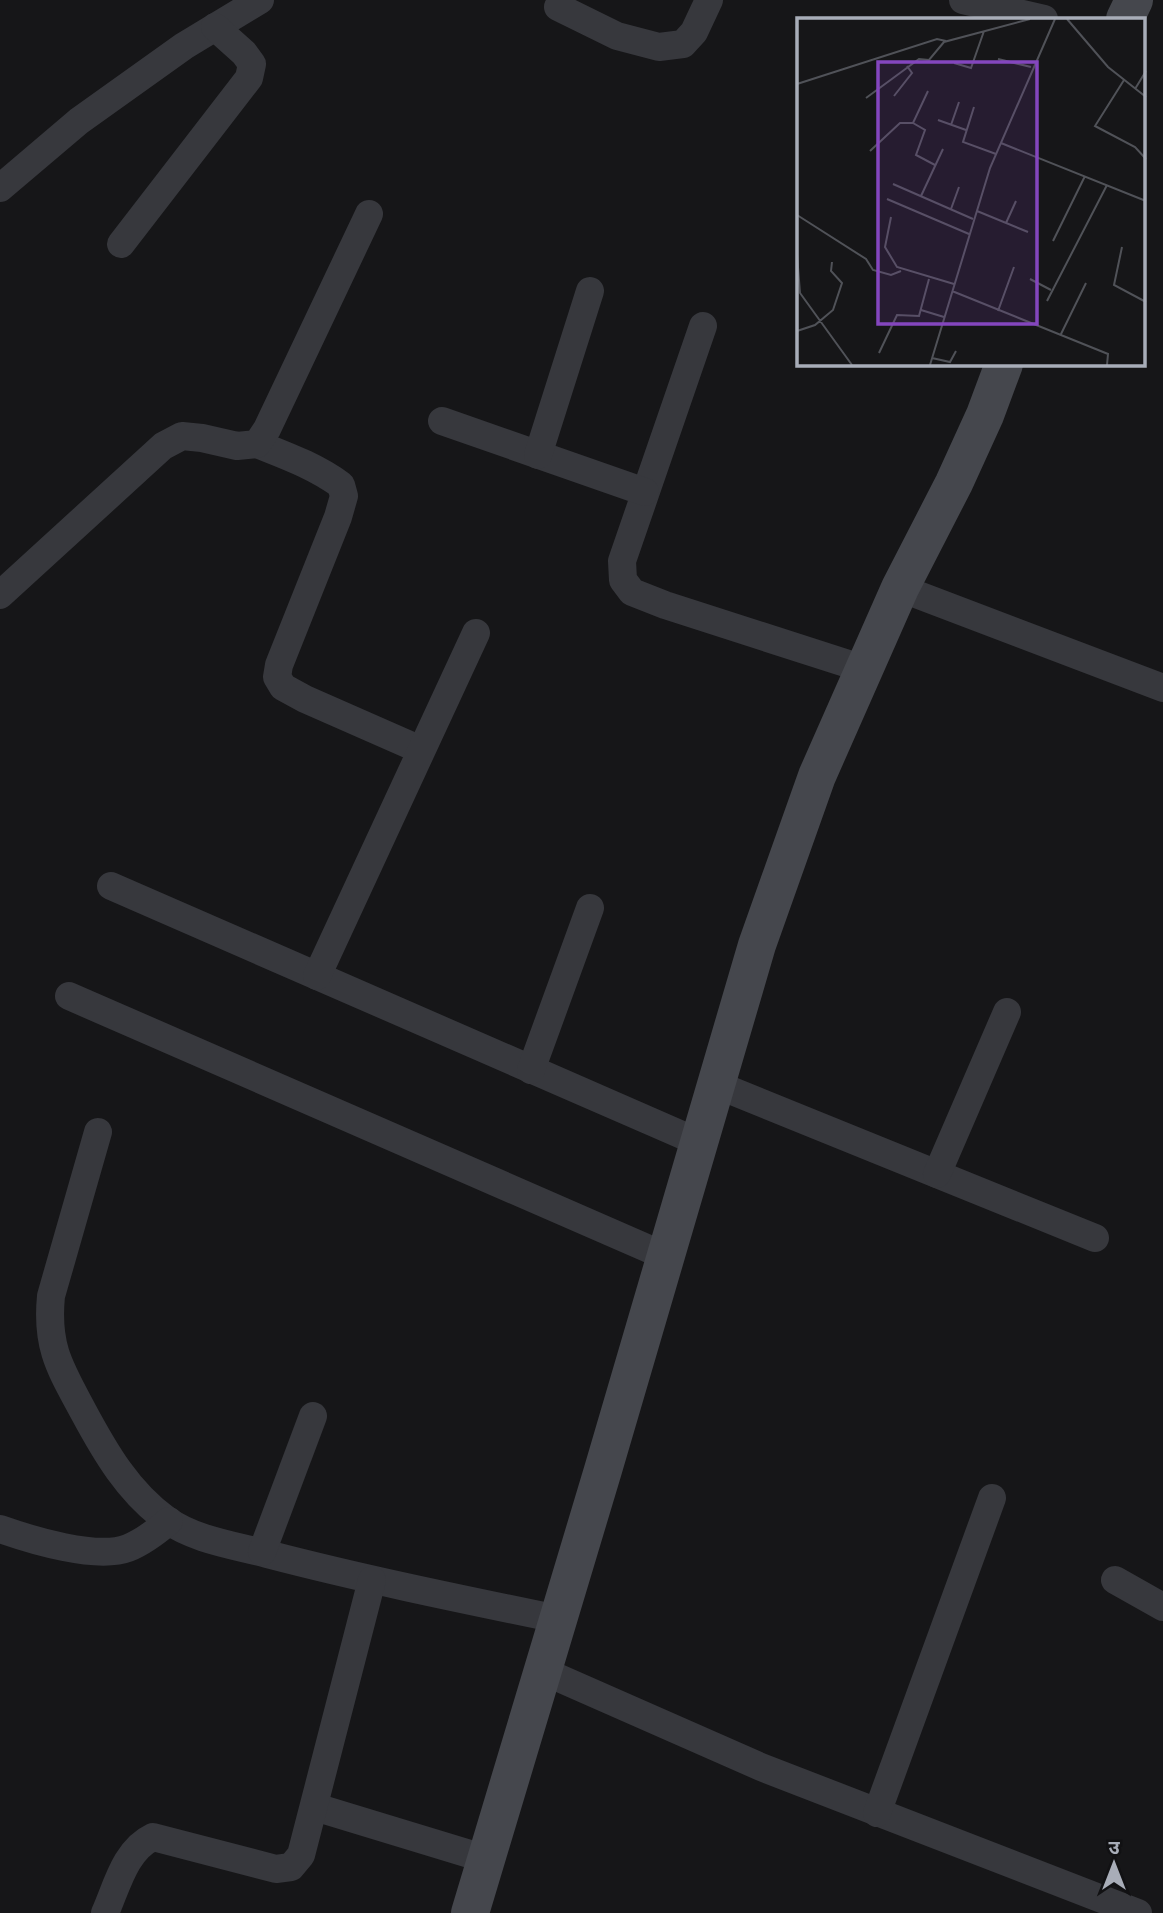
<svg xmlns="http://www.w3.org/2000/svg" width="1163" height="1913" viewBox="0 0 1163 1913" font-family="Quicksand,'Noto Sans Devanagari',sans-serif">
	<style>
		.lines { fill: none; stroke-linecap: round; stroke-linejoin: round }
		.minor { stroke: #37383d; stroke-width: 28 }
		.secondary { stroke: #45474d; stroke-width: 38 }
		.inset-road { fill: none; stroke: #505258; stroke-width: 2 }
		.view { fill: #8446be; fill-opacity: 0.15; stroke: #8446be; stroke-width: 3.5 }
		.inset-edge { fill: none; stroke: #a8adb8; stroke-width: 3.5 }
	</style>
	<rect width="100%" height="100%" fill="#161618"/>
	<g class="lines">
		<g class="minor">
			<path d="M963 0 1044 19"/>
			<path d="M558 7 617 36 659 47 683 44 694 32 709 0"/>
			<path d="M0 188 79 121 184 46 260 0"/>
			<path d="M121 244 249 78 252 64 244 53 215 27"/>
			<path d="M703 326 622 561 623 580 632 592 665 605 864 669"/>
			<path d="M442 421 645 492"/>
			<path d="M257 444C287 456 315 466 341 485L344 496 338 517 279 665 277 677 283 687 305 699 421 750"/>
			<path d="M538 455 590 291"/>
			<path d="M900 588 1163 688"/>
			<path d="M0 595 163 446 182 436 202 438 237 446 257 444 267 429 369 214"/>
			<path d="M111 886 698 1142"/>
			<path d="M317 976 476 633"/>
			<path d="M69 996 665 1256"/>
			<path d="M531 1070 590 908"/>
			<path d="M715 1084 1095 1238"/>
			<path d="M98 1132 51 1296C46 1347 60 1368 83 1411 105 1452 128 1492 167 1520 195 1540 234 1545 267 1554 363 1579 461 1599 558 1619"/>
			<path d="M937 1174 1007 1012"/>
			<path d="M0 1529C31 1540 97 1560 128 1548 143 1542 156 1532 169 1521"/>
			<path d="M262 1552 313 1416"/>
			<path d="M1115 1580 1163 1607"/>
			<path d="M543 1671 761 1767 1138 1913"/>
			<path d="M315 1807 486 1859"/>
			<path d="M877 1813 992 1498"/>
			<path d="M105 1913C117 1886 125 1850 153 1837L276 1869 291 1867 301 1855 372 1580"/>
		</g>
		<g class="secondary">
			<path d="M1125 19 1134 0"/>
			<path d="M470 1913 603 1470 757 945 817 776 900 588 954 483 985 415 1004 364"/>
		</g>
	</g>
	<g transform="translate(797 18)">
		<rect width="348" height="348" fill="#161618"/>
		<path class="inset-road" d="M270 1 311 49 349 79M201 41 234 49M157 45 174 50 187 13M327 62 298 108 338 129 349 141M0 66 140 21 149 23M338 71 349 53M97 78 115 55 110 48M69 80 122 41 132 42 147 24 233 1M177 89 166 124 199 136M141 102 169 112M116 105 128 112 119 137 138 147M154 107 162 84M204 125 349 183M73 133 103 105H116L131 73M96 166 176 201M124 178 146 131M90 181 172 216M154 191 162 169M180 193 231 214M0 197 69 241 76 252 94 257 104 253M94 199 88 229 100 249 157 266M209 205 219 183M256 223 288 158M325 229 317 267 349 284M0 236 3 275 55 347M233 261 254 272M155 273 311 336 310 347M250 283 310 167M124 292 147 299M201 293 217 249M0 313 18 307 36 292 45 265 34 253 35 244M264 316 289 265M82 335 100 297 122 298 132 261M135 340 153 344 159 333M133 347 193 150 258 1"/>
		<path class="view" d="M81 44H240V306H81Z"/>
		<rect width="348" height="348" class="inset-edge"/>
	</g>
	<g transform="translate(1114 1864)" stroke="#111113" stroke-width="5" paint-order="stroke">
	<path d="M0-5L12 26L0 18L-12 26Z" fill="#a8adb8"/>
	<text y="-10" font-size="19" font-weight="bold" text-anchor="middle" fill="#a8adb8">उ</text>
	</g>
</svg>
